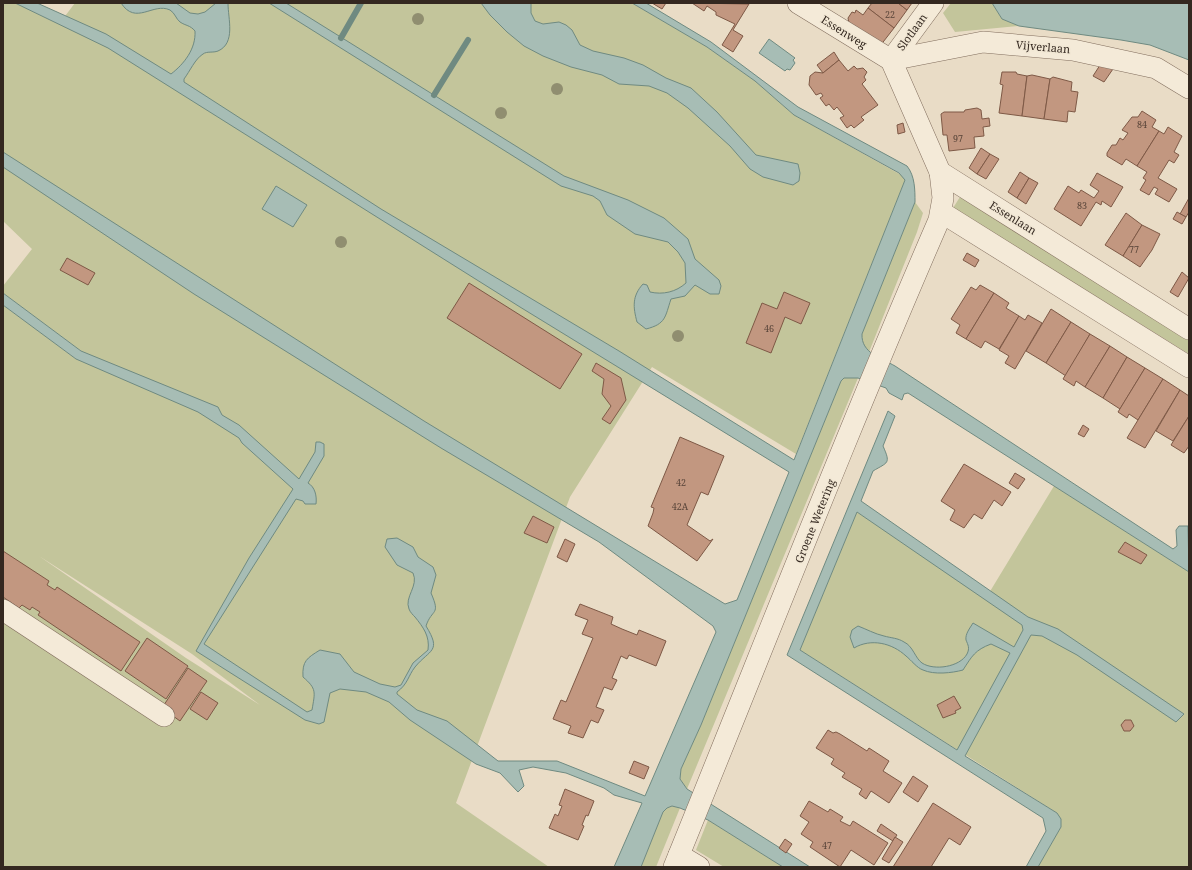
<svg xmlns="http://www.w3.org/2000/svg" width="1192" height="870" viewBox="0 0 1192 870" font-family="'Noto Serif',serif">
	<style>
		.green { fill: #c3c59b; fill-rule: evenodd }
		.water { fill: #a7bdb5; stroke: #6f8a81; fill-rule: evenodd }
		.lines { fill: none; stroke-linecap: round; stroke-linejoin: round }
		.stream { stroke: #6f8a81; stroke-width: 6 }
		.building { fill: #c29780; stroke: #7e5946 }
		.minor-casing { stroke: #826e5e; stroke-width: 22 }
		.minor { stroke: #f4ead8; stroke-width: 21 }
		.tree { fill: #908e70 }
		.labels { text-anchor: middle; stroke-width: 3; stroke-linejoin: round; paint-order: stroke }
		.number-label { font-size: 9px; fill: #584438 }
		.street-label { font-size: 11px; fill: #342820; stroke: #f1e7d4 }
	</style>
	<rect width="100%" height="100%" fill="#e9dcc6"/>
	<g class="green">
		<path d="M3 3H15L59 24 75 3H632L707 47 755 81 794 115 903 176 905 180 796 454 652 367 570 497 456 803 549 867H3V305L76 359 81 351 3 293V286L32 249 3 221ZM39 556 192 654 260 705 186 658Z"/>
		<path d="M951 3H992L1002 19 1019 26 955 32 943 13Z"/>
		<path d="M960 197 1189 339V354L953 208Z"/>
		<path d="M915 202 923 213 917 232 869 352 861 342 862 334Z"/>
		<path d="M851 377 858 378 687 789 680 779 681 769 701 725 841 381 844 378Z"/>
		<path d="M1054 486 1189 572V867H1038L1061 827 1057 813 800 650 857 512 986 598Z"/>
		<path d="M672 806 680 808 656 867H641L663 812 667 808Z"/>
		<path d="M708 820 783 867H724L696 850Z"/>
	</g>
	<g class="water">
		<path d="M15 3H37L106 34 171 74C184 64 196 49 195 31 190 25 186 26 180 22 176 19 175 13 170 10 153 2 136 26 121 3H176L190 13 198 14 205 12 216 3H228C228 19 236 43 218 51 213 53 207 51 203 54 195 59 190 71 184 79V82L381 209 619 351 794 460 905 180 899 173 794 115 755 81 707 47 632 3H646L711 42 798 107 907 166C915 176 915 190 915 202L862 334C861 353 881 358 895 366L1173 549 1177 546 1176 530 1179 526H1188L1189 572 908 393 904 394 902 400 889 393 886 388 858 378H844L841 381 701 725 681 769 680 779 687 789 810 867H783L708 820 680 808 672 806 667 808 663 812 641 867H614L642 803 614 795 604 788 566 773 533 767 519 770 524 786 518 792 500 773 476 764 410 720 389 702 366 692 340 689 330 693 324 722 319 724 305 720 196 651 249 558 293 489 242 443 239 438 198 412 76 359 3 305V293L81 351 218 407 222 415 239 425 299 479 315 452 316 442H320L324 444V456L308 483C315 487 317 496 316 504H305L303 501 296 499 204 644 307 712 312 710C315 692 317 689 303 677 302 661 307 658 320 650L340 654 354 672 380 684 395 687 401 685 413 663 428 650C430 636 423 627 415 617 413 615 410 612 409 609 404 597 419 586 413 573L397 565 385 547 387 539 397 538 413 547 418 557 433 567 436 575 431 593C441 616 432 608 426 626 442 652 430 649 415 667 408 676 408 684 397 692V694L417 710 447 721 498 761H557L645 796 716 632 713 626 599 542 441 448 194 294 3 167V152L424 421 725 604 737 600 789 472 520 307 108 48Z"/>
		<path d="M269 3H286L564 176 628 200 664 218 688 239 695 259 719 280 721 286 719 294H710L695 285 685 296 671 299C665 317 666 324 646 329L637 322C633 307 632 296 643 284L647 285 650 292C663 295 676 292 686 283L685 263 678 252 668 242 635 234 607 215 600 201 593 196 561 186Z"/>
		<path d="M481 3H531V13L535 21 543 24 559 22 566 25 572 30 580 45 593 51 624 58 643 65 666 78 691 88 717 112 756 155 798 164 800 173 799 181 793 185 763 177 750 169 730 146 688 108 667 93 649 86 619 84 602 75 571 67 543 56 524 46 507 32 490 15Z"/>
		<path d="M992 3H1187L1189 4V60L1150 45 1121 40 1019 26 1002 19Z"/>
		<path d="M769 39 795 58 793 60 795 63 790 70 787 69 785 71 759 53Z"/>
		<path d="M276 186 307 205 293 227 262 209Z"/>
		<path d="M888 411 895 416 883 446C891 464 888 462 873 471L861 501 1028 617 1058 629 1184 714 1176 722 1077 655 1042 636 1031 635 965 756 1057 813 1061 819V827L1038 867H1026L1046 831 1043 818 787 655ZM857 512 1022 625 1023 630 1014 647 973 623C970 628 965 634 966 640 968 645 970 648 967 654 960 667 934 671 922 663 915 658 913 646 904 642 898 638 891 638 884 636 875 634 866 629 858 626L852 630 850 637 854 648C871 638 892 643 906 656 911 660 917 668 923 670 934 675 952 673 963 670 972 656 975 650 991 644L1010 653 957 750 800 650Z"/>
	</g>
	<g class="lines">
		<g class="stream">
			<path d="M341 38 361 3"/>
			<path d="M434 95 468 40"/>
		</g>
	</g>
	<g class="building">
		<path d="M652 3H666L662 9Z"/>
		<path d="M692 3 749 4 733 30 743 36 733 52 722 45 735 24 716 15V12L707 6 704 11Z"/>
		<path d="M872 3H898L907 10 894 28 868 8Z"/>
		<path d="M898 3H912L907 10Z"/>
		<path d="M868 8 894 28 880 46 849 23 848 18 852 12 855 13 856 10 863 15Z"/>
		<path d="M834 52 839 60 823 73 817 65Z"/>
		<path d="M839 60 848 71 854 66 857 69 863 68 867 72 864 77 866 80 862 84 878 105 861 117 864 120 854 128 851 125 847 128 840 118 844 116 837 107 834 110 829 104 826 106 820 98 823 96 821 93 816 95 809 85 810 76 815 72 823 73Z"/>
		<path d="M1102 62 1113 69 1104 82 1093 76Z"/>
		<path d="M1002 72H1016L1017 74 1027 76 1022 116 999 113 1003 85 1000 84Z"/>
		<path d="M1032 75 1050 79 1044 119 1022 116 1027 76Z"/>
		<path d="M1053 77 1072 82 1071 91 1078 92 1075 112 1068 111 1067 122 1044 119 1050 79Z"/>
		<path d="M977 108 981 110 982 119 989 118 990 126 983 127 984 136 974 137 975 148 949 151 947 135H943L941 114 944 112H964L965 110Z"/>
		<path d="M1142 111 1156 120 1152 127 1159 131 1137 166 1126 159 1122 165 1107 156V153L1112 145H1116L1120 138 1123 140 1128 133 1122 130 1132 117H1138Z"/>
		<path d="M903 123 905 132 898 134 897 125Z"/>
		<path d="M1168 127 1182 136 1174 152 1179 155 1174 163 1169 160 1158 178 1177 189 1169 202 1155 194 1158 189 1154 187 1149 195 1140 190 1146 180 1143 178 1147 172 1137 166 1159 131 1164 134Z"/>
		<path d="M981 148 990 154 977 174 969 168Z"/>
		<path d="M990 154 999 159 986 179 977 174Z"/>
		<path d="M1020 172 1029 178 1017 198 1008 192Z"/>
		<path d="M1097 173 1123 187 1111 207 1102 201 1101 205 1096 202 1081 226 1054 209 1068 186 1079 193 1081 190 1094 198 1099 191 1090 185Z"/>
		<path d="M1029 178 1038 183 1026 204 1017 198Z"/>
		<path d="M1189 198V212L1186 217 1180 214Z"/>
		<path d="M1177 212 1186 217 1182 224 1173 219Z"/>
		<path d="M1126 213 1142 225 1123 256 1105 245Z"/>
		<path d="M1142 225 1160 234 1152 250 1140 267 1123 256Z"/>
		<path d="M967 253 979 260 975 267 963 260Z"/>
		<path d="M67 258 95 273 88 285 60 270Z"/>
		<path d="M1182 272 1189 278 1178 297 1170 292Z"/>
		<path d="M469 283 582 354 560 389 447 318Z"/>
		<path d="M980 285 994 293 966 339 956 333 960 325 951 319 971 287 976 290Z"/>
		<path d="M784 292 810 303 801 324 785 317 771 353 746 343 762 303 777 309Z"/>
		<path d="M994 293 1009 303 1006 308 1019 316 999 349 985 341 981 348 966 339Z"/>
		<path d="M1051 309 1071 322 1046 363 1026 351Z"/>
		<path d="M1028 315 1042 323 1015 369 1005 363 1009 356 999 350 1019 316 1025 320Z"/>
		<path d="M1071 322 1090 334 1066 376 1046 363Z"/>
		<path d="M1090 334 1110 346 1085 387 1076 381 1074 386 1063 379Z"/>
		<path d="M1110 346 1127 357 1103 398 1085 387Z"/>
		<path d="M1127 357 1145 368 1120 409 1103 398Z"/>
		<path d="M596 363 621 378 626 400 610 424 602 419 611 406 602 394 604 379 592 371Z"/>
		<path d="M1145 368 1163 379 1138 420 1129 414 1127 418 1118 412Z"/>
		<path d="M1163 379 1180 390 1145 448 1127 438Z"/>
		<path d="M1180 390 1189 396V416L1173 441 1156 431Z"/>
		<path d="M1189 416V446L1184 453 1171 445Z"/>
		<path d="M1083 425 1089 429 1084 437 1078 434Z"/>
		<path d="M680 437 724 456 708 495 701 492 687 525 710 541 713 539 697 561 648 526 653 513 654 508 651 507Z"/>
		<path d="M964 464 1011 492 1002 506 994 500 982 519 974 514 964 528 950 520 955 510 941 501Z"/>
		<path d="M1015 473 1025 479 1018 489 1009 483Z"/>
		<path d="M533 516 554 527 547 543 524 533Z"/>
		<path d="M565 539 575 544 567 562 557 557Z"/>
		<path d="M1125 542 1147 555 1141 564 1118 552Z"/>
		<path d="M3 551 49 581 47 585 55 590 57 587 140 642 121 671 38 615 40 612 32 607 30 610 22 605 19 608 3 597Z"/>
		<path d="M580 604 613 617 611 624 622 629 637 635 639 630 666 641 656 666 629 655 627 659 621 656 612 678 617 680 612 690 604 687 596 707 604 710 598 723 591 720 583 738 568 733 571 726 553 719 561 700 566 702 593 638 582 634 588 620 575 615Z"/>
		<path d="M147 638 188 666 166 699 125 671Z"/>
		<path d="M188 668 207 681 180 721 162 708Z"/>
		<path d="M201 692 218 703 207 720 190 709Z"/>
		<path d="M954 696 961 708 955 711 956 713 943 718 937 705Z"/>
		<path d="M1125 720H1131L1134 726 1130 731H1124L1121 725Z"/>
		<path d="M828 730 833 733 836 732 840 734 867 751 869 748 889 761 883 771 902 783 889 803 871 791 866 799 859 794 862 789 842 777 845 773 831 764 834 759 816 748Z"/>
		<path d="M634 761 649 767 644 779 629 773Z"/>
		<path d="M913 776 928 786 918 802 903 792Z"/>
		<path d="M565 789 594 801 588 816 586 815 582 825 584 826 578 840 549 828 555 814 558 816 562 806 559 805Z"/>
		<path d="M809 801 828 812 830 809 843 817 840 821 850 826 853 821 888 843 874 865 851 850 840 867 810 847 813 842 801 834 809 822 800 816Z"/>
		<path d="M933 803 971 827 960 845 949 838 931 867H893Z"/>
		<path d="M881 824 897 835 893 841 877 831Z"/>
		<path d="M895 837 903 842 889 863 882 859Z"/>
		<path d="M785 839 792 844 786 853 779 848Z"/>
	</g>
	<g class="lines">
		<g class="minor-casing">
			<g id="minor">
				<path d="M798 3 891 60"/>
				<path d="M891 60 940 172 1189 329"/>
				<path d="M891 60 983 42 1073 50 1156 68 1189 88"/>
				<path d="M891 60 933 3"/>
				<path d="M941 212 1189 367"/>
				<path d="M3 610 164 716"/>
				<path d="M679 855 699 867"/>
				<path d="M674 867C762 651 846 434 939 220L943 198 940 172"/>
			</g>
		</g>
		<use href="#minor" class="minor"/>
	</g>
	<g class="tree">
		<circle cx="418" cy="19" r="6"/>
		<circle cx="557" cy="89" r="6"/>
		<circle cx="501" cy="113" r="6"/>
		<circle cx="341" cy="242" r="6"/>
		<circle cx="678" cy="336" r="6"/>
	</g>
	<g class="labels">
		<g class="number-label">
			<text x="890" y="18">22</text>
			<text x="1142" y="128">84</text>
			<text x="958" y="142">97</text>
			<text x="1082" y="209">83</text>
			<text x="1134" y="253">77</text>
			<text x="769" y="332">46</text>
			<text x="681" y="486">42</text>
			<text x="680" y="510">42A</text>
			<text x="827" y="849">47</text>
		</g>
		<g class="street-label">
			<text transform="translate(844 32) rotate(32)" y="4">Essenweg</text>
			<text transform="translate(912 32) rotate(-54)" y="4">Slotlaan</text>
			<text transform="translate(1043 47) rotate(5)" y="4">Vijverlaan</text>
			<text transform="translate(1013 218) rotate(32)" y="4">Essenlaan</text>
			<text transform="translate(815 521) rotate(-68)" y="4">Groene Wetering</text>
		</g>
	</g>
	<rect width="1192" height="870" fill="none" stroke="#342820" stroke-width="8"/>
</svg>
